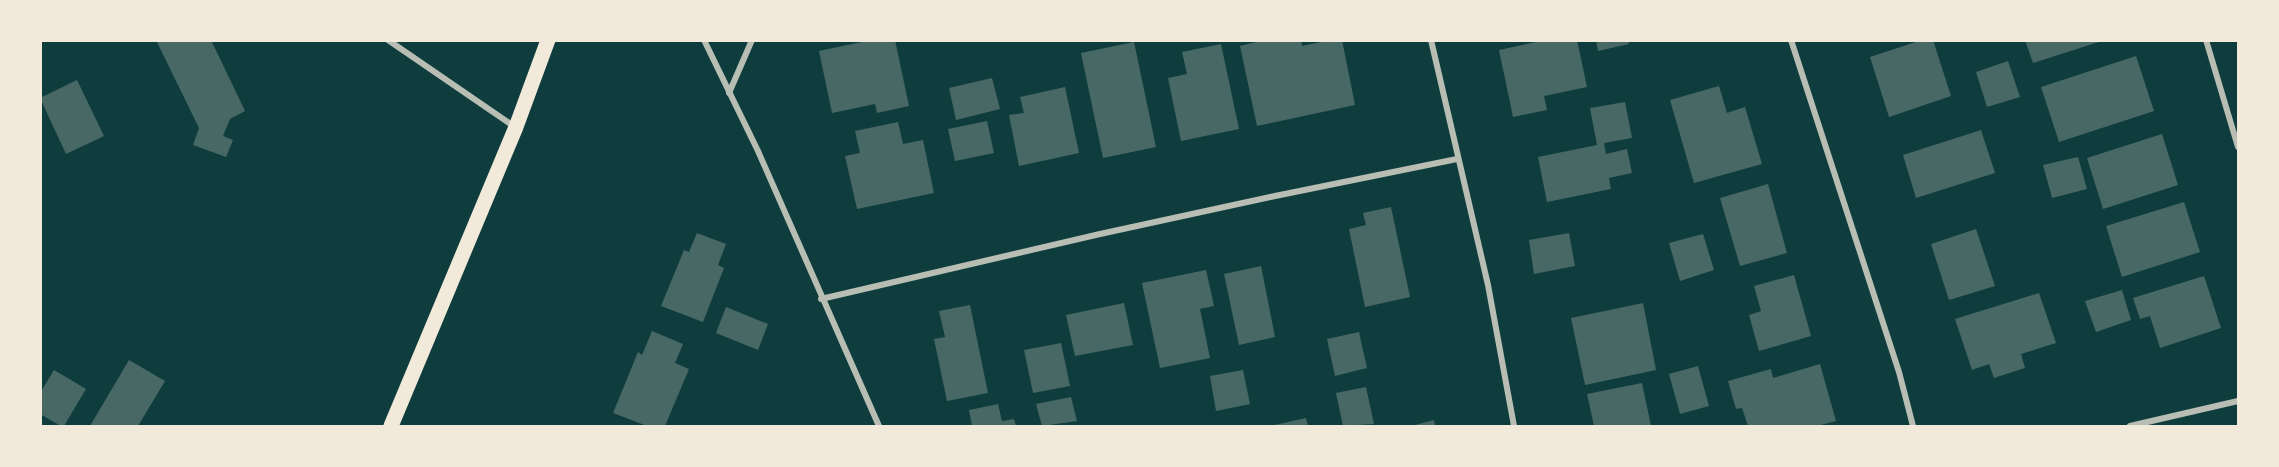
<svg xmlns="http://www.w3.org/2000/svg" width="2279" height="467" viewBox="0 0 2279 467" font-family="Barlow,sans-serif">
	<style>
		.building { fill: #486865 }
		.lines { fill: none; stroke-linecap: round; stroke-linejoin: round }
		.minor { stroke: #b8beb3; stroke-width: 6 }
		.primary { stroke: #f1e9da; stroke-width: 15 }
	</style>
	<rect width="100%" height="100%" fill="#0f3d3e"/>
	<g class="building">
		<path d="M156 40H211L245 111 230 119 223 136 233 140 226 157 193 145 199 128Z"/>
		<path d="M871 40H895L909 106 877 113 875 104 832 113 819 51Z"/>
		<path d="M1264 40H1301L1302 46 1330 40H1342L1355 105 1257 126 1240 46Z"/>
		<path d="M1545 40H1577L1587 87 1544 96 1547 110 1513 117 1499 50Z"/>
		<path d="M1596 40H1628L1629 44 1598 51Z"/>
		<path d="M1922 40H1933L1951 96 1889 117 1870 57Z"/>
		<path d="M2025 40H2102V41L2033 63Z"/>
		<path d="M1134 42 1156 147 1103 158 1081 53Z"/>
		<path d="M1221 44 1239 129 1181 141 1168 78 1187 74 1182 52Z"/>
		<path d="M2136 56 2154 111 2059 142 2041 87Z"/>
		<path d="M2008 61 2020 97 1987 107 1976 72Z"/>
		<path d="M992 78 1000 109 956 120 949 88Z"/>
		<path d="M77 80 104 136 66 154 40 98Z"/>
		<path d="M1719 86 1727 113 1745 107 1762 164 1694 183 1670 100Z"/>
		<path d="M1065 87 1079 153 1019 166 1009 115 1024 113 1020 97Z"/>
		<path d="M1625 102 1632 138 1604 143 1606 154 1627 149 1632 173 1609 178 1611 189 1547 202 1538 157 1597 145 1590 108Z"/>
		<path d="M987 121 994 153 955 161 948 129Z"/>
		<path d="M898 122 903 144 923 140 934 193 857 209 845 156 860 153 855 131Z"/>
		<path d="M1981 130 1995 173 1916 198 1903 155Z"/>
		<path d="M2162 134 2178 185 2103 209 2087 158Z"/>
		<path d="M2078 157 2087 189 2052 198 2043 165Z"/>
		<path d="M1768 184 1787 253 1740 266 1720 198Z"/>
		<path d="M2184 202 2200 252 2122 277 2106 226Z"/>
		<path d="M1391 207 1410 297 1365 307 1349 229 1366 225 1363 213Z"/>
		<path d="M1976 229 1995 286 1949 300 1931 244Z"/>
		<path d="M697 233 726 244 718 265 724 268 703 322 661 306 684 250 689 252Z"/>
		<path d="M1569 233 1575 266 1534 274 1529 240Z"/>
		<path d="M1703 234 1714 270 1680 281 1669 243Z"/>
		<path d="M1261 266 1275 337 1239 345 1224 274Z"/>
		<path d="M1206 270 1214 306 1200 309 1210 358 1160 368 1142 283Z"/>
		<path d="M1794 275 1811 336 1759 351 1749 315 1761 311 1754 286Z"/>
		<path d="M2204 276 2221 328 2160 348 2150 316 2140 319 2133 298Z"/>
		<path d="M2122 290 2131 320 2096 332 2085 301Z"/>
		<path d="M2039 293 2056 343 2021 354 2025 368 1994 378 1989 364 1972 370 1955 319Z"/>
		<path d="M1124 303 1133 345 1075 356 1066 315Z"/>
		<path d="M1643 303 1656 370 1585 385 1571 318Z"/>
		<path d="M970 305 988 393 947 401 934 339 945 337 939 311Z"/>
		<path d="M726 307 768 324 758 350 716 333Z"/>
		<path d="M652 331 683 344 675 363 689 369 665 426H647L613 413 638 352 642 355Z"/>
		<path d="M1359 332 1367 368 1335 376 1327 339Z"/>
		<path d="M1061 343 1070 386 1033 393 1024 350Z"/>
		<path d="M129 360 165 381 138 426H90Z"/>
		<path d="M1820 364 1836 421 1817 426H1748L1742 408 1736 409 1728 381 1771 369 1773 378Z"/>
		<path d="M1698 366 1709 406 1680 414 1669 374Z"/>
		<path d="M54 370 86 389 64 426H61L40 414V393Z"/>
		<path d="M1243 370 1250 404 1216 411 1210 376Z"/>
		<path d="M1642 383 1651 426H1594L1587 394Z"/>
		<path d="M1366 387 1374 424 1343 426 1336 393Z"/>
		<path d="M1071 397 1077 421 1042 426 1036 404Z"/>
		<path d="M998 404 1002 421 1014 419 1016 426H972L969 410Z"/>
		<path d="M1306 418 1308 426H1270Z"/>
		<path d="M1434 420 1435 426H1411Z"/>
	</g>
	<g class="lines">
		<g class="minor">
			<path d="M388 40 515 127"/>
			<path d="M704 40 758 151 879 426"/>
			<path d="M1431 40 1488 285 1514 426"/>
			<path d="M1791 40 1899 372 1913 426"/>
			<path d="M2206 40 2238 147"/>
			<path d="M729 93 752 40"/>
			<path d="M821 299 1100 234 1275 196 1457 159"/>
			<path d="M2130 426 2238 401"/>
		</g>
		<path class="primary" d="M391 426 516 127 548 40"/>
	</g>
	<rect width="2279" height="467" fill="none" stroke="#f1e9da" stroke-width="84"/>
</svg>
